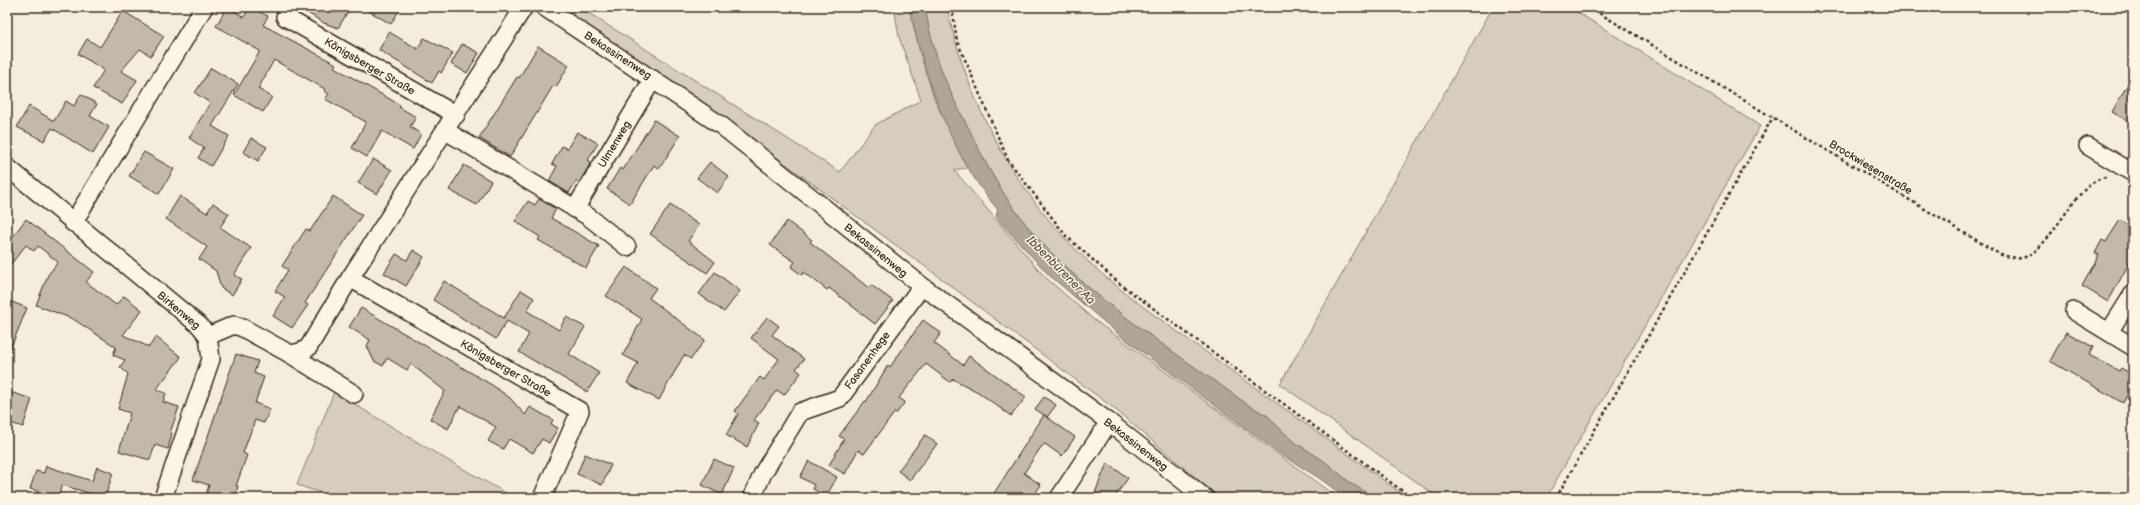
<svg xmlns="http://www.w3.org/2000/svg" width="2140" height="505" viewBox="0 0 2140 505" font-family="'Balsamiq Sans',sans-serif">
	<style>
		.green { fill: #d6cdbd; stroke: #887c6e }
		.water { fill: #b0a596; stroke: #817466 }
		.building { fill: #c3b9aa; stroke: #3b2a1e }
		.lines { fill: none; stroke-linecap: round; stroke-linejoin: round }
		.minor-casing { stroke: #3b2a1e; stroke-width: 20 }
		.path { stroke: #3b2a1e; stroke-width: 2.5; stroke-dasharray: 3 3; stroke-linecap: butt }
		.minor { stroke: #fcf5e5; stroke-width: 17 }
		.labels { text-anchor: middle; stroke-width: 3; stroke-linejoin: round; paint-order: stroke }
		.street-label { font-size: 11px; fill: #3b2a1e; stroke: #fcf5e5 }
		.water-label { font-size: 12px; font-style: italic; fill: #645548; stroke: #fcf5e5 }
	</style>
	<rect width="100%" height="100%" fill="#f4eddd"/>
	<filter id="ink" filterUnits="userSpaceOnUse"><feTurbulence type="fractalNoise" baseFrequency=".025" numOctaves="2"/><feDisplacementMap in="SourceGraphic" scale="8" xChannelSelector="R" yChannelSelector="G"/><feConvolveMatrix kernelMatrix="1 2 1 2 8 2 1 2 1" color-interpolation-filters="sRGB"/></filter>
	<g filter="url(#ink)">
		<g class="green">
			<path d="M558 7H579L840 172 875 125 921 100 899 37 894 7H909L920 53 934 98 967 168 954 170 1044 276 1093 319 1338 498H1220L1116 410 931 271 726 120Z"/>
			<path d="M925 7H947C967 104 1018 198 1091 264 1131 301 1178 331 1221 363 1284 408 1346 453 1408 498H1369L1366 492 1353 485 1324 461 1296 443 1278 427 1268 416 1248 405C1170 348 1071 288 1015 210 997 185 983 159 970 131 947 88 933 56 925 7Z"/>
			<path d="M1493 7H1569L1760 126 1546 498H1439L1280 384Z"/>
			<path d="M334 392 449 461 515 498H337L297 485Z"/>
		</g>
		<path class="water" d="M909 7H925C933 56 947 88 970 131 983 159 997 185 1015 210 1071 288 1170 348 1248 405L1268 416 1278 427 1296 443 1324 461 1353 485 1366 492 1369 498H1346L1319 478 1282 455 1122 337 1049 275 1001 223 996 216 998 210C949 153 926 79 909 7Z"/>
		<g class="building">
			<path d="M227 7 244 17 250 7 268 16 263 25 336 64 334 67 400 105 399 107 416 117 410 127 421 134 413 149 382 131 367 157 352 148 366 122 325 99 329 94 324 91 325 89 274 60 258 89 272 97 263 112 234 95 260 51 216 26Z"/>
			<path d="M298 7H351L338 28 324 23Z"/>
			<path d="M362 7H401L391 24Z"/>
			<path d="M123 11 164 36 151 56 140 49 121 71 137 80 122 104 93 88 104 70 78 54 87 39 100 47Z"/>
			<path d="M389 32 418 49 424 38 453 53 441 73 439 71 432 83 379 50Z"/>
			<path d="M462 44 479 53 467 73 451 64Z"/>
			<path d="M538 46 569 65 556 87 553 86 510 157 479 138 517 77 519 78Z"/>
			<path d="M211 68 238 84 212 126 229 136 211 166 198 158 204 148 189 138 210 103 195 93Z"/>
			<path d="M2133 75V124L2112 112Z"/>
			<path d="M81 94 97 104 90 116 109 127 93 154 52 128 44 141 17 127 29 106 54 121 66 101 74 106Z"/>
			<path d="M654 120 680 136 659 169 654 165 630 204 607 189 620 168 623 170Z"/>
			<path d="M577 132 598 143 588 160 591 162 579 183 576 181 569 193 549 181 557 166 552 164 562 146 567 149Z"/>
			<path d="M251 138 267 147 258 161 243 152Z"/>
			<path d="M144 152 174 169 159 194 129 176Z"/>
			<path d="M373 159 392 170 377 194 358 183Z"/>
			<path d="M710 162 729 177 717 193 697 178Z"/>
			<path d="M464 165 491 181 477 205 449 190Z"/>
			<path d="M180 196 207 213 213 203 229 214 220 227 251 248 234 275 242 279 232 295 221 288 216 271 199 259 207 247 166 219Z"/>
			<path d="M333 196 362 215 305 303 308 305 292 328 273 316 285 297 275 291 288 270 282 266 306 229 310 231Z"/>
			<path d="M539 199 556 209 551 218 599 246 586 268 538 240 540 237 515 221 528 201 535 205Z"/>
			<path d="M670 205 699 225 688 241 715 262 707 273 650 234Z"/>
			<path d="M26 219 94 272 86 282 102 294 116 305 124 296 142 310 123 335 149 347 156 337 181 357 156 390 166 393 163 402 179 407 170 433H172L168 449 155 445 150 460 119 451 130 413 118 409 128 374 120 367 125 360 113 355 116 347 73 319 36 305 48 275 58 262 38 246 34 251 26 245 7 269V244Z"/>
			<path d="M2120 220 2133 228V256L2108 302 2082 286 2099 255 2095 253 2102 240 2106 242Z"/>
			<path d="M787 221 812 240 810 242 869 288 871 285 893 301 875 324 829 288 827 290 804 272 802 275 791 267 795 262 770 245Z"/>
			<path d="M413 250 424 257 406 286 384 273 396 254 407 260Z"/>
			<path d="M626 267 656 288 649 298 705 340 691 359 684 355 659 400 627 383 638 363 623 355 642 319 606 296Z"/>
			<path d="M715 272 740 291 724 312 699 294Z"/>
			<path d="M444 281 504 318 521 290 534 298 527 311 547 323 559 330 566 317 585 327 569 354 599 373 587 392 519 352 529 334 507 321 496 339 433 300Z"/>
			<path d="M7 300 27 308 7 357Z"/>
			<path d="M361 308 492 385 510 398 525 415 530 407 553 420 551 424 558 428 549 443 542 439 533 453 509 439 503 449 488 441 496 427 460 406 448 429 430 419 445 391 411 364 407 370 387 358 383 366 374 361 367 346 370 340 349 327Z"/>
			<path d="M767 317 779 326 772 335 804 359 796 369 801 373 784 395 777 390 754 420 759 423 747 447 726 435 738 414 735 411 760 377 764 380 779 359 751 338Z"/>
			<path d="M923 320 941 333 934 343 963 365 969 356 1026 397 1011 416 978 392 953 379 950 382 926 364 899 398 905 402 896 414 895 412 864 454 858 450 845 474 829 465 844 439 839 436 865 401 866 402 888 365 890 367Z"/>
			<path d="M2066 332 2093 347 2089 355 2119 371 2121 368 2133 375V384L2123 403 2050 361Z"/>
			<path d="M236 354 258 361 254 373 264 377 255 403 270 409 264 423 255 420 243 453 247 455 236 486H238L235 498H215L206 495 209 485 193 480Z"/>
			<path d="M7 391 32 399 23 427 7 422Z"/>
			<path d="M1044 397 1056 405 1047 417 1035 409Z"/>
			<path d="M1044 415 1075 437 1062 456 1045 444 1041 447 1024 473 1041 485 1032 498H991Z"/>
			<path d="M925 435 937 444 910 480 898 471Z"/>
			<path d="M585 454 611 465 602 485 577 474Z"/>
			<path d="M714 459 734 468 722 495 702 485Z"/>
			<path d="M809 461 837 477 826 497 813 489 814 485 800 477Z"/>
			<path d="M1107 463 1128 478 1114 498H1103L1095 493Z"/>
			<path d="M46 466 92 481 97 467 113 473 105 498 62 485 58 498H35L38 491 30 489 36 471 44 473Z"/>
		</g>
		<g class="lines">
			<g class="minor-casing">
				<g id="minor">
					<path d="M524 7 350 278 580 411 542 498"/>
					<path d="M544 7 722 126 922 286 1109 422 1205 498"/>
					<path d="M285 17 456 115"/>
					<path d="M446 131 589 217 627 247"/>
					<path d="M2088 146 2133 173"/>
					<path d="M7 167 200 326 208 336 211 359 163 498"/>
					<path d="M575 209 653 79"/>
					<path d="M73 223 204 7"/>
					<path d="M2074 311 2133 347"/>
					<path d="M2109 332 2133 294"/>
					<path d="M208 336 234 325 243 328 290 354 300 352 308 348 350 278"/>
					<path d="M290 354 354 394"/>
					<path d="M752 498 763 473 800 412 840 398 922 286"/>
					<path d="M1059 498 1109 422"/>
				</g>
			</g>
			<g class="path">
				<path d="M952 7 957 41 1008 160 1066 236 1120 284 1412 498"/>
				<path d="M1589 7 2001 255C2007 256 2016 259 2022 258 2051 252 2075 180 2107 177"/>
				<path d="M1556 498 1773 117"/>
			</g>
			<use href="#minor" class="minor"/>
		</g>
	</g>
	<g class="labels">
		<g class="street-label">
			<text transform="translate(618 55) rotate(33)" y="4">Bekassinenweg</text>
			<text transform="translate(370 66) rotate(30)" y="4">Königsberger Straße</text>
			<text transform="translate(614 144) rotate(-59)" y="4">Ulmenweg</text>
			<text transform="translate(1871 167) rotate(31)" y="4">Brockwiesenstraße</text>
			<text transform="translate(876 250) rotate(39)" y="4">Bekassinenweg</text>
			<text transform="translate(179 310) rotate(40)" y="4">Birkenweg</text>
			<text transform="translate(867 360) rotate(-54)" y="4">Fasanenhege</text>
			<text transform="translate(506 368) rotate(30)" y="4">Königsberger Straße</text>
			<text transform="translate(1136 444) rotate(38)" y="4">Bekassinenweg</text>
		</g>
		<g class="water-label">
			<text transform="translate(1061 270) rotate(45)" y="4">Ibbenbürener Aa</text>
		</g>
	</g>
	<rect width="2140" height="505" fill="none" stroke="#fcf5e5" stroke-width="24"/>
	<rect x="12" y="12" width="2116" height="481" fill="none" stroke="#3b2a1e" stroke-width="1.5" filter="url(#ink)"/>
</svg>
